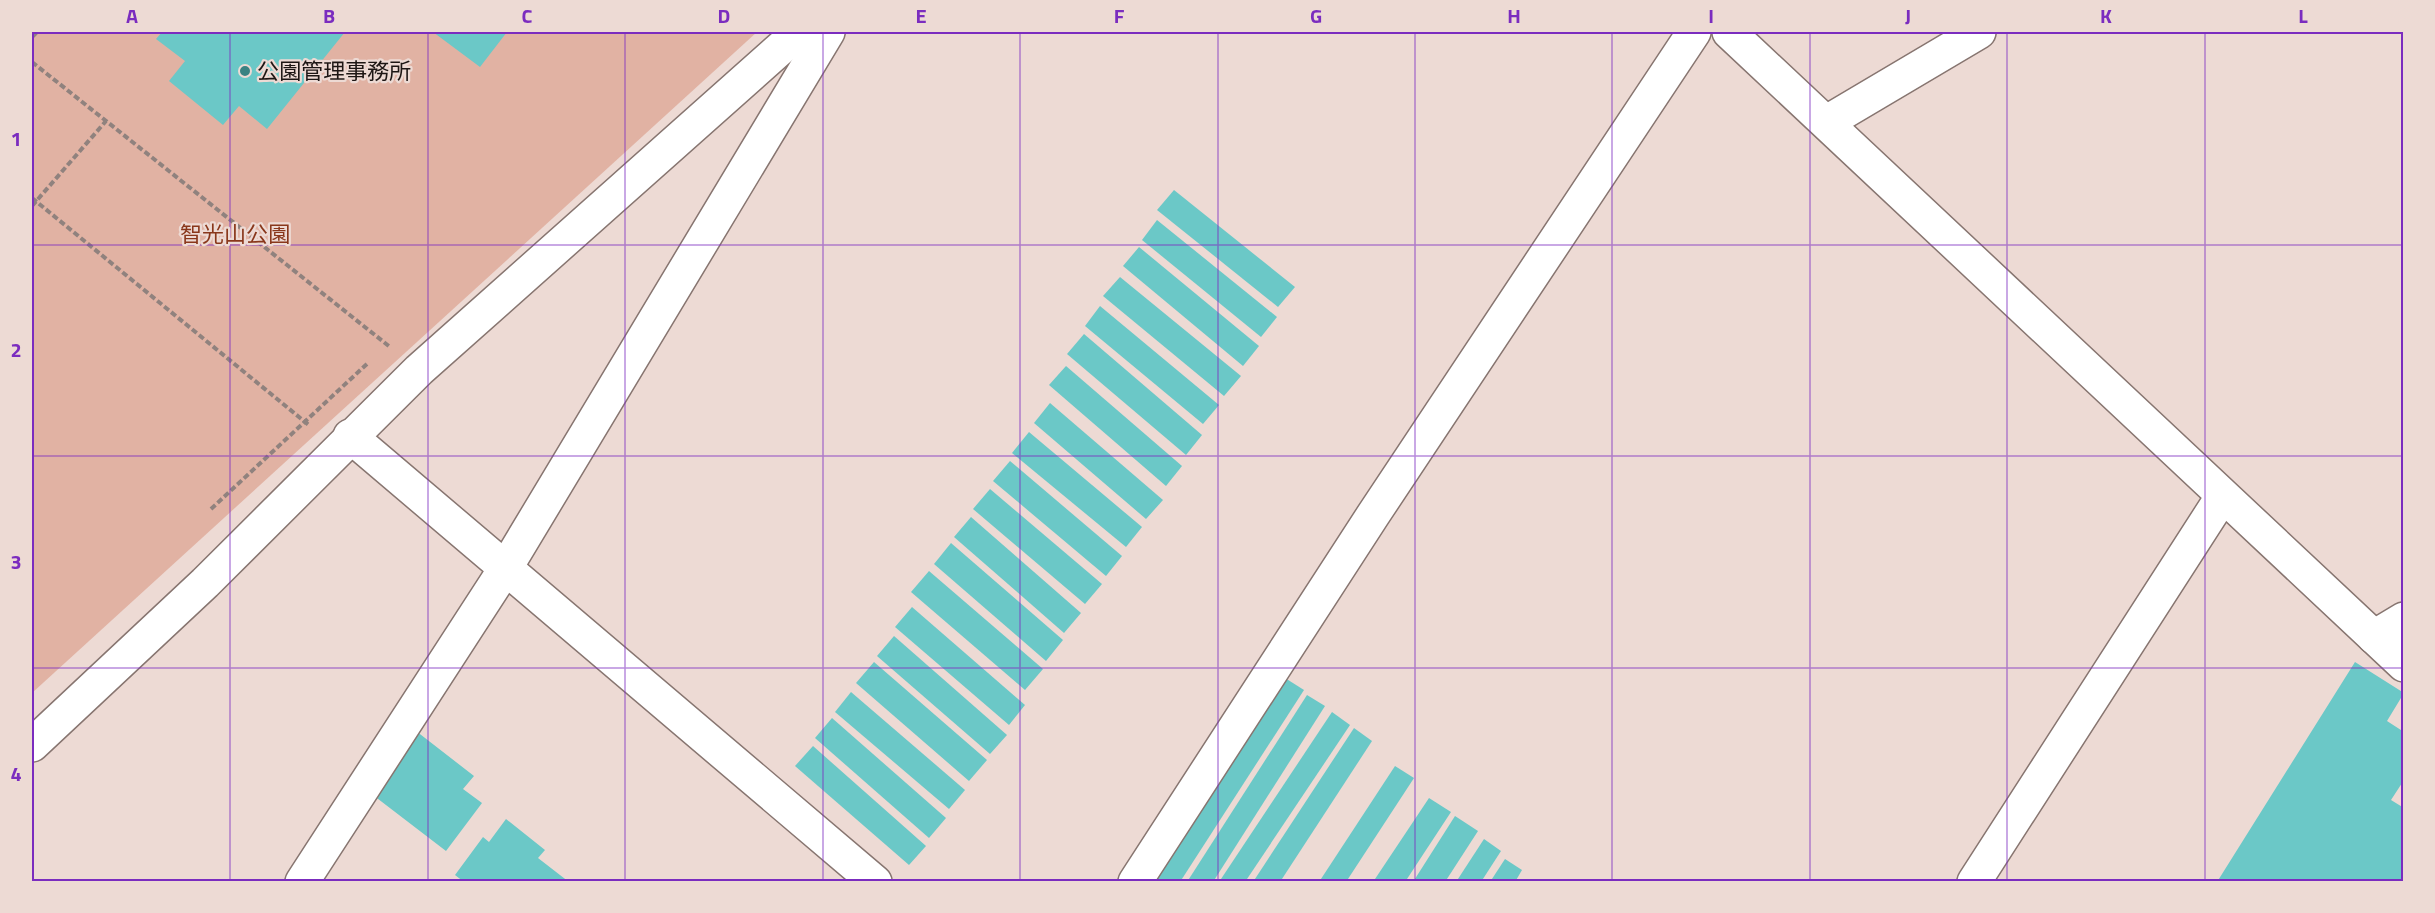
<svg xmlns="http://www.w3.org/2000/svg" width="2435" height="913" viewBox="0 0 2435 913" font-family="'Titillium Web','Noto Sans JP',sans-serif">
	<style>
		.green { fill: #e1b2a3 }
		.building { fill: #6bc8c7 }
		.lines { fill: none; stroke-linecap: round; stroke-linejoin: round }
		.minor-casing { stroke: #877570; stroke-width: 36 }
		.tertiary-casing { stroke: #877570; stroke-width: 36 }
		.path { stroke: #90827e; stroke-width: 4; stroke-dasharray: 6 3; stroke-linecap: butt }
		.minor { stroke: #fff; stroke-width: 33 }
		.tertiary { stroke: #fff; stroke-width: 33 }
		.grid { fill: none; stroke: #7b2cbf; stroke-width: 1.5; stroke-opacity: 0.55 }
		.poi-dot { fill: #3a8282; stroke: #eddad4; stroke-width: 2 }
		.labels { text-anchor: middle; stroke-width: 4.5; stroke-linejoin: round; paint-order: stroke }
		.poi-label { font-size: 22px; fill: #1d1614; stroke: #eddad4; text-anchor: start }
		.park-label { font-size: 22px; fill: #89371b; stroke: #eddad4 }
		.neatline { fill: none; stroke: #7b2cbf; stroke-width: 2 }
		.grid-label { font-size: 20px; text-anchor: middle; font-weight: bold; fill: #7b2cbf }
	</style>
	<rect width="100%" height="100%" fill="#eddad4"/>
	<path class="green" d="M32 32H757L32 693Z"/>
	<g class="building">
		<path d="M162 32H345L267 129 239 106 223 125 169 81 185 61 156 39Z"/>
		<path d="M433 32H507L480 67Z"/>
		<path d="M1174 190 1295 287 1278 307 1157 210Z"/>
		<path d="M1157 220 1277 317 1261 337 1142 240Z"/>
		<path d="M1139 247 1259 346 1243 366 1123 266Z"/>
		<path d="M1120 277 1241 376 1224 396 1103 296Z"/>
		<path d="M1100 306 1219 405 1203 424 1085 326Z"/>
		<path d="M1084 334 1202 435 1186 455 1067 354Z"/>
		<path d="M1066 366 1182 466 1166 486 1049 385Z"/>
		<path d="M1050 403 1163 500 1146 519 1034 423Z"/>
		<path d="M1029 432 1142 527 1126 547 1012 453Z"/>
		<path d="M1010 461 1122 556 1106 576 993 481Z"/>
		<path d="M990 489 1102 584 1085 604 973 509Z"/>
		<path d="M971 517 1081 613 1064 633 954 537Z"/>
		<path d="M951 543 1063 640 1046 661 934 564Z"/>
		<path d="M929 571 1043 669 1025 690 911 592Z"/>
		<path d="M912 607 1025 705 1009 725 895 627Z"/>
		<path d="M894 636 1007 735 990 754 877 656Z"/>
		<path d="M874 662 987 760 969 781 856 683Z"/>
		<path d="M2355 662 2404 693 2387 721 2404 732V780L2391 800 2404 808V882H2217Z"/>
		<path d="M1285 678 1304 690 1180 882H1154Z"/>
		<path d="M851 692 965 790 949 809 835 712Z"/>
		<path d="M1307 695 1325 706 1213 882H1187Z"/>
		<path d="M1332 712 1350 725 1245 882H1219Z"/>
		<path d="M832 718 946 818 929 838 815 738Z"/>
		<path d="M1354 728 1372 741 1280 882H1253Z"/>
		<path d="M416 731 474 776 463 789 482 803 446 851 369 792Z"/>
		<path d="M813 746 926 846 909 865 795 766Z"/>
		<path d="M1395 766 1414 778 1346 882H1319Z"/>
		<path d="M1429 798 1451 812 1405 882H1373Z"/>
		<path d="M1455 816 1478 831 1445 882H1413Z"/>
		<path d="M506 819 545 850 538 858 569 882H464L455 875 483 837 489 842Z"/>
		<path d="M1484 839 1501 851 1481 882H1456Z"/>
		<path d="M1505 859 1522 870 1515 882H1490Z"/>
	</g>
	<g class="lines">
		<g class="minor-casing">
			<g id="minor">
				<path d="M1729 32 2404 665"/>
				<path d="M1827 122 1979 32"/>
				<path d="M350 436 875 882"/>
				<path d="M2374 637 2404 619"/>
				<path d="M302 882 505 569 828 32"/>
				<path d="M1135 882 1373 515 1694 32"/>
				<path d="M1974 882 2222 497"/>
			</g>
		</g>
		<g class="tertiary-casing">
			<path id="tertiary" d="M32 745 205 583 419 370 799 32"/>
		</g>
		<g class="path">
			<path d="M32 37 37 32"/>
			<path d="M32 62 390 347"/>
			<path d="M32 198 310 426"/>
			<path d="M32 206 106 121"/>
			<path d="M211 509 369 362"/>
		</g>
		<use href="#minor" class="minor"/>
		<use href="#tertiary" class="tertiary"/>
	</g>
	<path class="grid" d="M230 32V882M428 32V882M625 32V882M823 32V882M1020 32V882M1218 32V882M1415 32V882M1612 32V882M1810 32V882M2007 32V882M2205 32V882M32 245H2404M32 456H2404M32 668H2404"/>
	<circle class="poi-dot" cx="245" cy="71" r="6"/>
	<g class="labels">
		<g class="poi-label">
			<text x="257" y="79">公園管理事務所</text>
		</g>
		<g class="park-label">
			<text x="235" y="242">智光山公園</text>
		</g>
	</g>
	<rect width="2435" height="913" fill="none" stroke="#eddad4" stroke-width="66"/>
	<rect x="33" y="33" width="2369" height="847" class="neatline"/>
	<g class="grid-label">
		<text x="132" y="23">A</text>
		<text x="329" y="23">B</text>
		<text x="527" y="23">C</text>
		<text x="724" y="23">D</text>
		<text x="921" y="23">E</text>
		<text x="1119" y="23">F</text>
		<text x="1316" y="23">G</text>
		<text x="1514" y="23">H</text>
		<text x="1711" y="23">I</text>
		<text x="1908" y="23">J</text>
		<text x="2106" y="23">K</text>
		<text x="2303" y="23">L</text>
		<text x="16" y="146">1</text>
		<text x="16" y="357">2</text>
		<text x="16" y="569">3</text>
		<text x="16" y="781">4</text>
	</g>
</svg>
